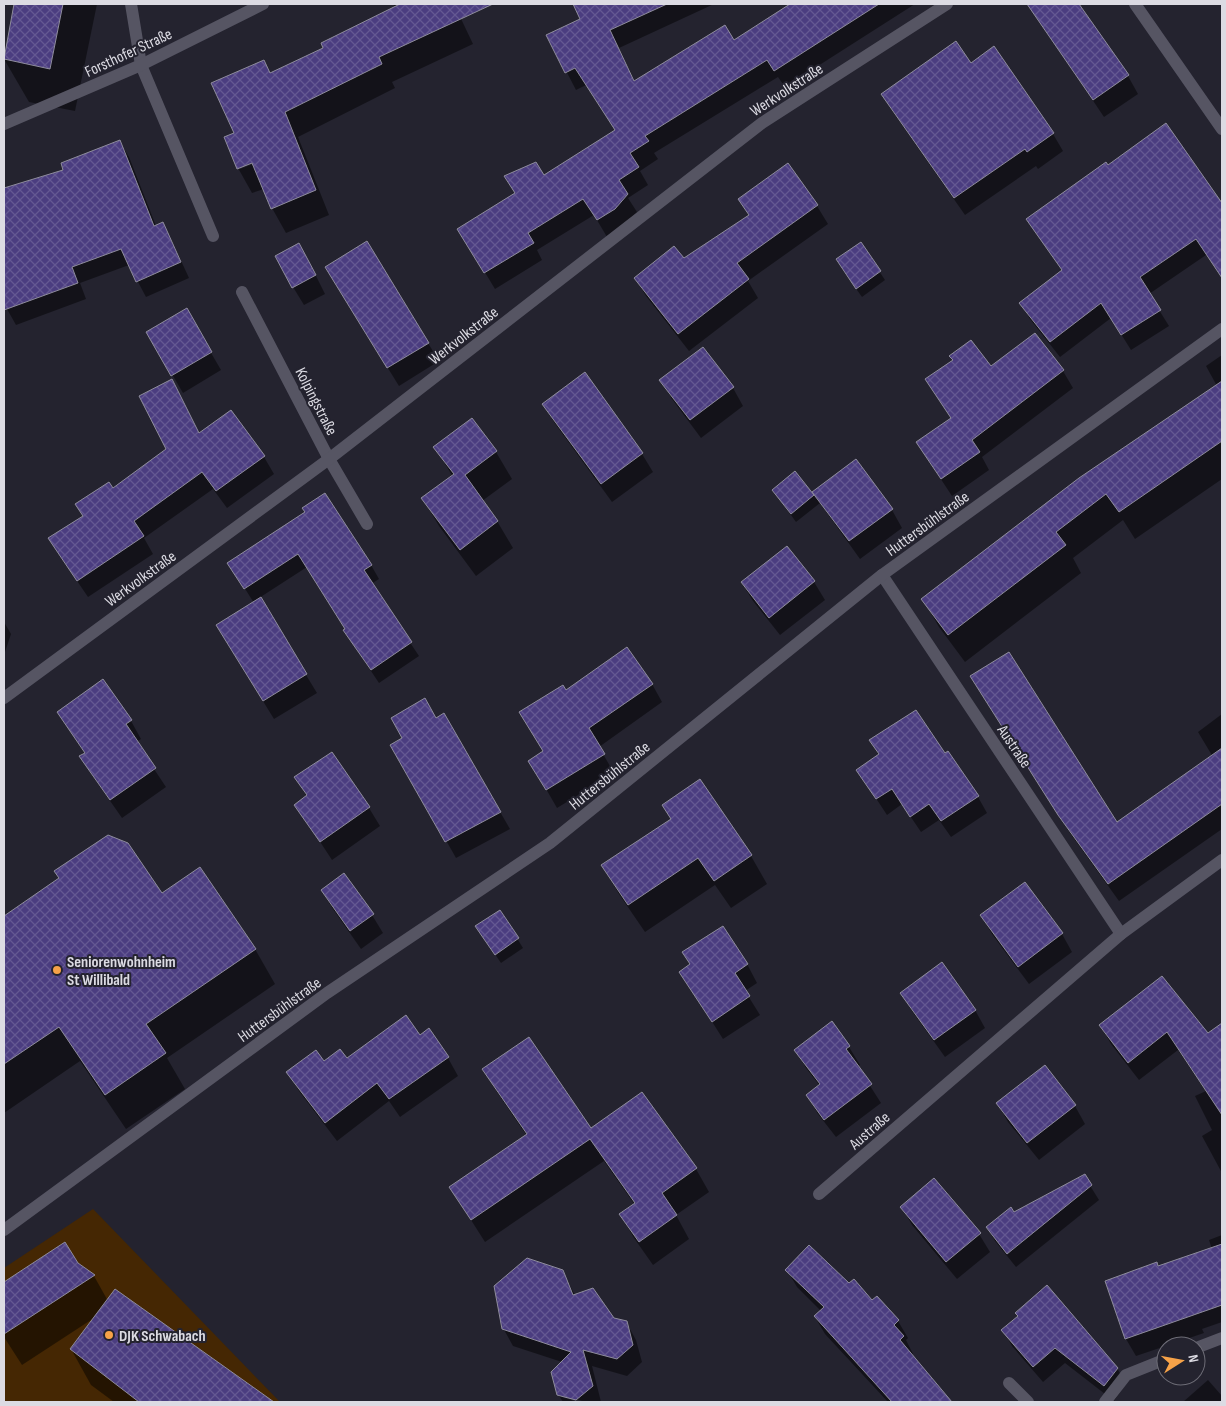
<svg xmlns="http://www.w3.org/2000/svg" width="1226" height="1406" viewBox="0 0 1226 1406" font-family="'Sofia Sans Condensed',sans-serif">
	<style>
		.green { fill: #452703 }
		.shadow { fill: #0007; fill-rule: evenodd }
		.building { fill: url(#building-cross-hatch); stroke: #8e8c9c }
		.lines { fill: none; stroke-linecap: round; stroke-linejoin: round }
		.street { stroke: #565563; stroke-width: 12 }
		.poi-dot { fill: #f6a248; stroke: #24232f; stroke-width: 2 }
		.labels { text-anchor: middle; stroke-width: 4; stroke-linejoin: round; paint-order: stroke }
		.street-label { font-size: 16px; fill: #dcdbe3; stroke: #24232f }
		.poi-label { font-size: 16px; font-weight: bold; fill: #dcdbe3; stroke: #24232f; text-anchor: start }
	</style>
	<defs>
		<pattern id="building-cross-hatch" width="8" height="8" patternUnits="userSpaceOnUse" patternTransform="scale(1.25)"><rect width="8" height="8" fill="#4b3d80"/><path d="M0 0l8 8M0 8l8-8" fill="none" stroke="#645892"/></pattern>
	</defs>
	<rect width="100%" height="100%" fill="#24232f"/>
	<path class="green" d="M93 1209 280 1402H4V1268Z"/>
	<g class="shadow">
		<path d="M15 4H97L75 111 29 102 4 59Z"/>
		<path d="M393 4H454L473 44 392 82 395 88 298 137 329 215 286 233 272 208 264 189 252 193 238 168 236 133 271 74 324 48 395 8ZM257 160 258 162 240 169V167Z"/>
		<path d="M574 4H714L619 48 635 82 733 42 792 4H915L785 87 778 77 654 153 658 159 640 171 648 185 628 198 637 212 624 226 607 237 594 215 537 250 542 260 495 289 469 246 544 177 616 131 586 85 576 90 548 36 582 19Z"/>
		<path d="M1028 4H1078L1128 76 1138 94 1104 117Z"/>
		<path d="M970 65 1053 134 1063 151 1038 169 1036 166 965 215 893 112 882 94Z"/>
		<path d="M1166 125 1222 206V278L1206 255 1149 294 1169 326 1131 350 1111 318 1060 357 1030 319 1021 303 1063 272 1028 219 1107 166Z"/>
		<path d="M119 141 129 157 156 226 162 223 171 239 189 278 146 297 129 265 80 283 86 299 16 325 7 309 4 299V189L65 171Z"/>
		<path d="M740 200 817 206 828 224 748 281 758 298 689 351 646 296 635 278 684 260 749 216Z"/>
		<path d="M861 244 885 280 862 297 842 269Z"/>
		<path d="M309 262 325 294 304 305 293 287Z"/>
		<path d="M337 286 428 343 439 361 399 386Z"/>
		<path d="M186 310 221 370 183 393 148 333Z"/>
		<path d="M1222 355V479L1135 539 1123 520 1073 558 1081 573 965 662 939 627 923 599 1217 386 1206 366Z"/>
		<path d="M954 361 991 368 1063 371 1073 388 982 457 989 470 952 496 917 443 952 419 927 380Z"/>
		<path d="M585 374 642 454 653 472 612 502 554 422 544 404Z"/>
		<path d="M661 380 733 388 743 406 701 438 672 399Z"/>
		<path d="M231 412 264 457 274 474 227 508 213 489 144 538 153 554 88 597 60 556 84 516 112 489 167 450 200 435Z"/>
		<path d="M472 419 496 452 512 479 482 501 497 521 513 548 476 576 439 526 423 499 453 477 435 447Z"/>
		<path d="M856 461 892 510 902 528 860 559 820 503 796 522 773 490 795 473 817 499Z"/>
		<path d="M306 513 371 565 379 579 371 584 419 656 379 683 353 644 347 629 307 567 259 598 317 693 274 719 228 644 254 603 237 576Z"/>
		<path d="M786 547 814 582 825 600 780 635 753 601 742 583Z"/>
		<path d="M4 622 11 634 4 655Z"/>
		<path d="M652 684 662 702 599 747 614 773 557 808 530 761 545 752 565 692Z"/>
		<path d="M982 695 1117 824 1213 757 1198 732 1222 714V829L1119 901 1070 833Z"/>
		<path d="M58 712 131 721 141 739 136 742 166 787 122 818 92 775 81 757 85 754Z"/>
		<path d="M444 715 510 829 456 858 392 745Z"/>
		<path d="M871 740 944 754 978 797 987 813 951 837 939 820 921 832 902 804 887 815 858 771 879 756Z"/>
		<path d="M332 754 369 808 380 826 332 860 296 805 307 797 296 777Z"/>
		<path d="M672 820 751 856 767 884 731 908 715 885 645 932 619 894 603 866Z"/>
		<path d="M60 879 162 895 255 949 275 984 167 1058 185 1089 126 1129 80 1061 4 1113V917Z"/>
		<path d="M1025 883 1062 934 1072 952 1029 984 992 934 981 915Z"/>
		<path d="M322 891 372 915 383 933 361 949 333 909Z"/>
		<path d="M500 911 523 948 501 963 482 935Z"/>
		<path d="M747 964 757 983 745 991 760 1015 723 1039 692 990Z"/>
		<path d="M902 993 975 1010 985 1028 945 1057 912 1011Z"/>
		<path d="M832 1023 849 1047 860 1065 858 1067 881 1103 836 1137 818 1114 807 1095 820 1086 806 1068 796 1050Z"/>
		<path d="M1222 1025V1173L1202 1136 1212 1130 1195 1096 1206 1091 1178 1050 1139 1080 1111 1044 1101 1026 1208 1034Z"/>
		<path d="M419 1037 448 1058 458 1076 400 1117 389 1101 337 1141 299 1091 288 1072 346 1060Z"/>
		<path d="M484 1069 590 1130 696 1169 709 1192 676 1215 689 1239 653 1265 634 1238 621 1215 635 1205 604 1161 485 1242 450 1187 527 1136 497 1092Z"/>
		<path d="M998 1104 1075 1106 1085 1124 1039 1160 1008 1122Z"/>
		<path d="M1084 1176 1099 1200 1016 1267 995 1241 987 1227Z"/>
		<path d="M902 1207 979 1234 990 1252 957 1279 912 1225Z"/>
		<path d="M1222 1235V1322L1202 1329 1204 1333 1136 1356 1126 1339 1159 1268 1212 1249 1209 1240Z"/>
		<path d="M64 1244 77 1264 94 1276 108 1301 115 1291 272 1402H114L91 1385 71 1349 94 1318 22 1365 4 1337V1283Z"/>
		<path d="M787 1270 849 1285 872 1302 877 1298 898 1321 908 1338 906 1340 913 1354 911 1356 950 1402H888L825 1334 815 1317 821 1311 797 1287Z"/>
		<path d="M562 1271 575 1295 613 1320 626 1322 636 1340 642 1362 627 1376 592 1366 601 1402H582V1401L562 1395V1397L578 1402H563L558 1394 562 1362 513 1346 503 1328Z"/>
		<path d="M1003 1330 1117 1368 1126 1384 1114 1401 1065 1363 1043 1382 1012 1346Z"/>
		<path d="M1208 1380 1222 1396V1402H1183Z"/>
	</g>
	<g class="building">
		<path d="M14 4H63L50 69 4 59Z"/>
		<path d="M400 4H493L379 57 382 64 285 112 316 190 271 209 252 163 237 169 224 137 234 133 211 83 264 60 270 73 323 48 321 43Z"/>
		<path d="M573 4H667L610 30 634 81 725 25 734 40 790 4H879L774 71 767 60 645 136 649 141 630 153 639 167 619 180 628 194 615 209 597 220 583 199 528 233 534 243 484 273 457 229 515 193 504 176 536 162 544 175 615 130 575 68 565 73 546 35 580 19Z"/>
		<path d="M1027 4H1079L1129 75 1093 100Z"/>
		<path d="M956 41 971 63 994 46 1054 133 1027 152 1025 149 954 198 881 94Z"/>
		<path d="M1166 123 1222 203V278L1196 239 1140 277 1161 310 1121 335 1101 303 1050 342 1019 303 1062 270 1026 219 1106 162 1108 165Z"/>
		<path d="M120 140 154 226 163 222 181 262 136 282 121 249 72 267 78 283 4 310V188L63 170 61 163Z"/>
		<path d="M788 163 818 205 737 263 749 279 678 334 634 278 674 246 684 258 749 215 738 199Z"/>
		<path d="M367 241 429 343 387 368 325 267Z"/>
		<path d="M861 242 881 271 856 289 836 259Z"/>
		<path d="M299 243 316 275 292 288 275 256Z"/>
		<path d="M187 308 212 352 171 376 146 332Z"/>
		<path d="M1035 333 1064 370 972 440 980 452 941 479 916 442 951 418 925 379 953 360 949 356 971 340 991 366Z"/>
		<path d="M703 347 734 387 690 420 659 380Z"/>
		<path d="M585 372 643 453 601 484 542 404Z"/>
		<path d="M172 379 199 433 231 410 265 456 216 491 202 472 134 521 144 536 77 581 48 538 83 516 75 504 109 482 113 488 166 449 139 396Z"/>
		<path d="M1222 381V441L1119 512 1106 494 1056 532 1066 545 948 635 921 599 1079 478Z"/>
		<path d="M472 418 497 451 465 475 498 521 460 550 421 498 454 474 433 447Z"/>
		<path d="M856 459 893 509 849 541 812 492Z"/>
		<path d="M795 471 814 495 791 514 772 490Z"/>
		<path d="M325 493 372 565 364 570 412 642 371 670 343 630 345 629 298 554 244 589 227 563 305 512 302 508Z"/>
		<path d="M787 546 815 581 769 618 741 582Z"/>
		<path d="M261 597 307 674 263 701 216 625Z"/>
		<path d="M627 647 653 684 589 728 605 754 546 790 528 761 543 751 519 712 563 685 566 690Z"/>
		<path d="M1009 652 1117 822 1222 748V804L1108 884 1058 815 970 676Z"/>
		<path d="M103 679 132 720 126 724 156 768 110 800 79 756 85 753 57 712Z"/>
		<path d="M425 698 436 718 444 713 501 812 445 842 390 745 402 738 391 718Z"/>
		<path d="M916 710 945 753 948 751 979 796 941 821 929 804 910 817 892 789 876 799 856 770 879 754 869 740Z"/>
		<path d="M332 752 370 807 320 842 294 805 307 795 294 777Z"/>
		<path d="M700 779 752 855 714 881 698 858 628 905 601 865 671 819 662 805Z"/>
		<path d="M108 835 128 843 162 893 200 867 256 949 146 1024 166 1053 105 1095 59 1027 4 1064V916L59 878 54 871Z"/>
		<path d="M344 873 374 914 350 931 321 890Z"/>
		<path d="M1025 882 1063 933 1018 967 980 915Z"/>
		<path d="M500 910 519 938 495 955 475 926Z"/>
		<path d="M723 926 748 964 735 973 750 996 712 1022 679 972 690 964 682 952Z"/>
		<path d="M942 962 976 1010 934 1040 900 993Z"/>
		<path d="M1162 976 1208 1033 1222 1023V1115L1167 1032 1128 1063 1099 1025Z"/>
		<path d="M406 1015 420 1035 429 1028 449 1057 389 1099 377 1083 325 1123 286 1072 316 1050 324 1061 340 1049 347 1058Z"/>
		<path d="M832 1021 850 1046 846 1049 872 1084 824 1120 806 1095 820 1084 794 1050Z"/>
		<path d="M529 1037 591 1128 642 1092 697 1168 662 1193 677 1215 639 1242 619 1214 635 1203 590 1139 471 1220 449 1187 527 1134 482 1069Z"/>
		<path d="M1045 1065 1076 1105 1027 1143 996 1103Z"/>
		<path d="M1085 1174 1092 1185 1007 1254 986 1227 1011 1207 1014 1212Z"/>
		<path d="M934 1178 981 1233 946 1262 900 1207Z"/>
		<path d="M65 1242 78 1263 95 1275 4 1334V1282Z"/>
		<path d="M1222 1244V1305L1125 1339 1105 1281 1157 1262 1158 1266Z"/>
		<path d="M809 1245 849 1283 854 1279 872 1300 877 1296 899 1320 894 1325 904 1336 900 1340 952 1402H892L814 1316 824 1307 785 1270Z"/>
		<path d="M527 1258 563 1270 573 1295 593 1288 614 1318 627 1321 633 1345 617 1359 583 1350 593 1386 576 1400 557 1395 551 1372 571 1352 502 1329 494 1286Z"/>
		<path d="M1047 1285 1118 1368 1104 1386 1055 1348 1033 1367 1001 1330 1018 1316 1015 1313Z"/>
		<path d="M115 1289 274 1402H139L70 1349Z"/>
	</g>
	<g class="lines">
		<g class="street">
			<path d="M131 4 141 65 213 236"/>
			<path d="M1135 4 1222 129"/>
			<path d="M4 124 141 65 263 4"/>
			<path d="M242 292 329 459 367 524"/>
			<path d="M882 575 1121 934"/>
			<path d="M4 698 329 459 762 123 947 4"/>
			<path d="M819 1194 1121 934 1222 860"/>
			<path d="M4 1230 327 993 550 843 882 575 1222 329"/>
			<path d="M1196 1348 1222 1338"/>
			<path d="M1009 1383 1028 1402"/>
			<path d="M1105 1402 1126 1375 1166 1359"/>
		</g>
	</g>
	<g class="poi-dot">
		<circle cx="57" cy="970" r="5"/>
		<circle cx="109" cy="1335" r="5"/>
	</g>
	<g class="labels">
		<g class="street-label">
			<text transform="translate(128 52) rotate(-25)" y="6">Forsthofer Straße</text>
			<text transform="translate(786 89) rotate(-33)" y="6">Werkvolkstraße</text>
			<text transform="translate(463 335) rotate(-38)" y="6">Werkvolkstraße</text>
			<text transform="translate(317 401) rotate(63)" y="6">Kolpingstraße</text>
			<text transform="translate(927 523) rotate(-36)" y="6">Huttersbühlstraße</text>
			<text transform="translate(140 578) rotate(-36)" y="6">Werkvolkstraße</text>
			<text transform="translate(1015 746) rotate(56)" y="6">Austraße</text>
			<text transform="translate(609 775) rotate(-39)" y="6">Huttersbühlstraße</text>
			<text transform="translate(279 1009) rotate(-36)" y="6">Huttersbühlstraße</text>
			<text transform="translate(869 1130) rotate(-41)" y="6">Austraße</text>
		</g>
		<g class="poi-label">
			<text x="67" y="967">Seniorenwohnheim<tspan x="67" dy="18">St Willibald</tspan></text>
			<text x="119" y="1341">DJK Schwabach</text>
		</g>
	</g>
	<rect width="1226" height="1406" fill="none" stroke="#dcdbe3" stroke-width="10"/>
	<g transform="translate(1181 1361) rotate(79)"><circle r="24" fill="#24232f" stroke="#6e6d77"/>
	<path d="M0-4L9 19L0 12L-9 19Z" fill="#f6a248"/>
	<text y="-8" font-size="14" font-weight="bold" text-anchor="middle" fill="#dcdbe3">N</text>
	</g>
</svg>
